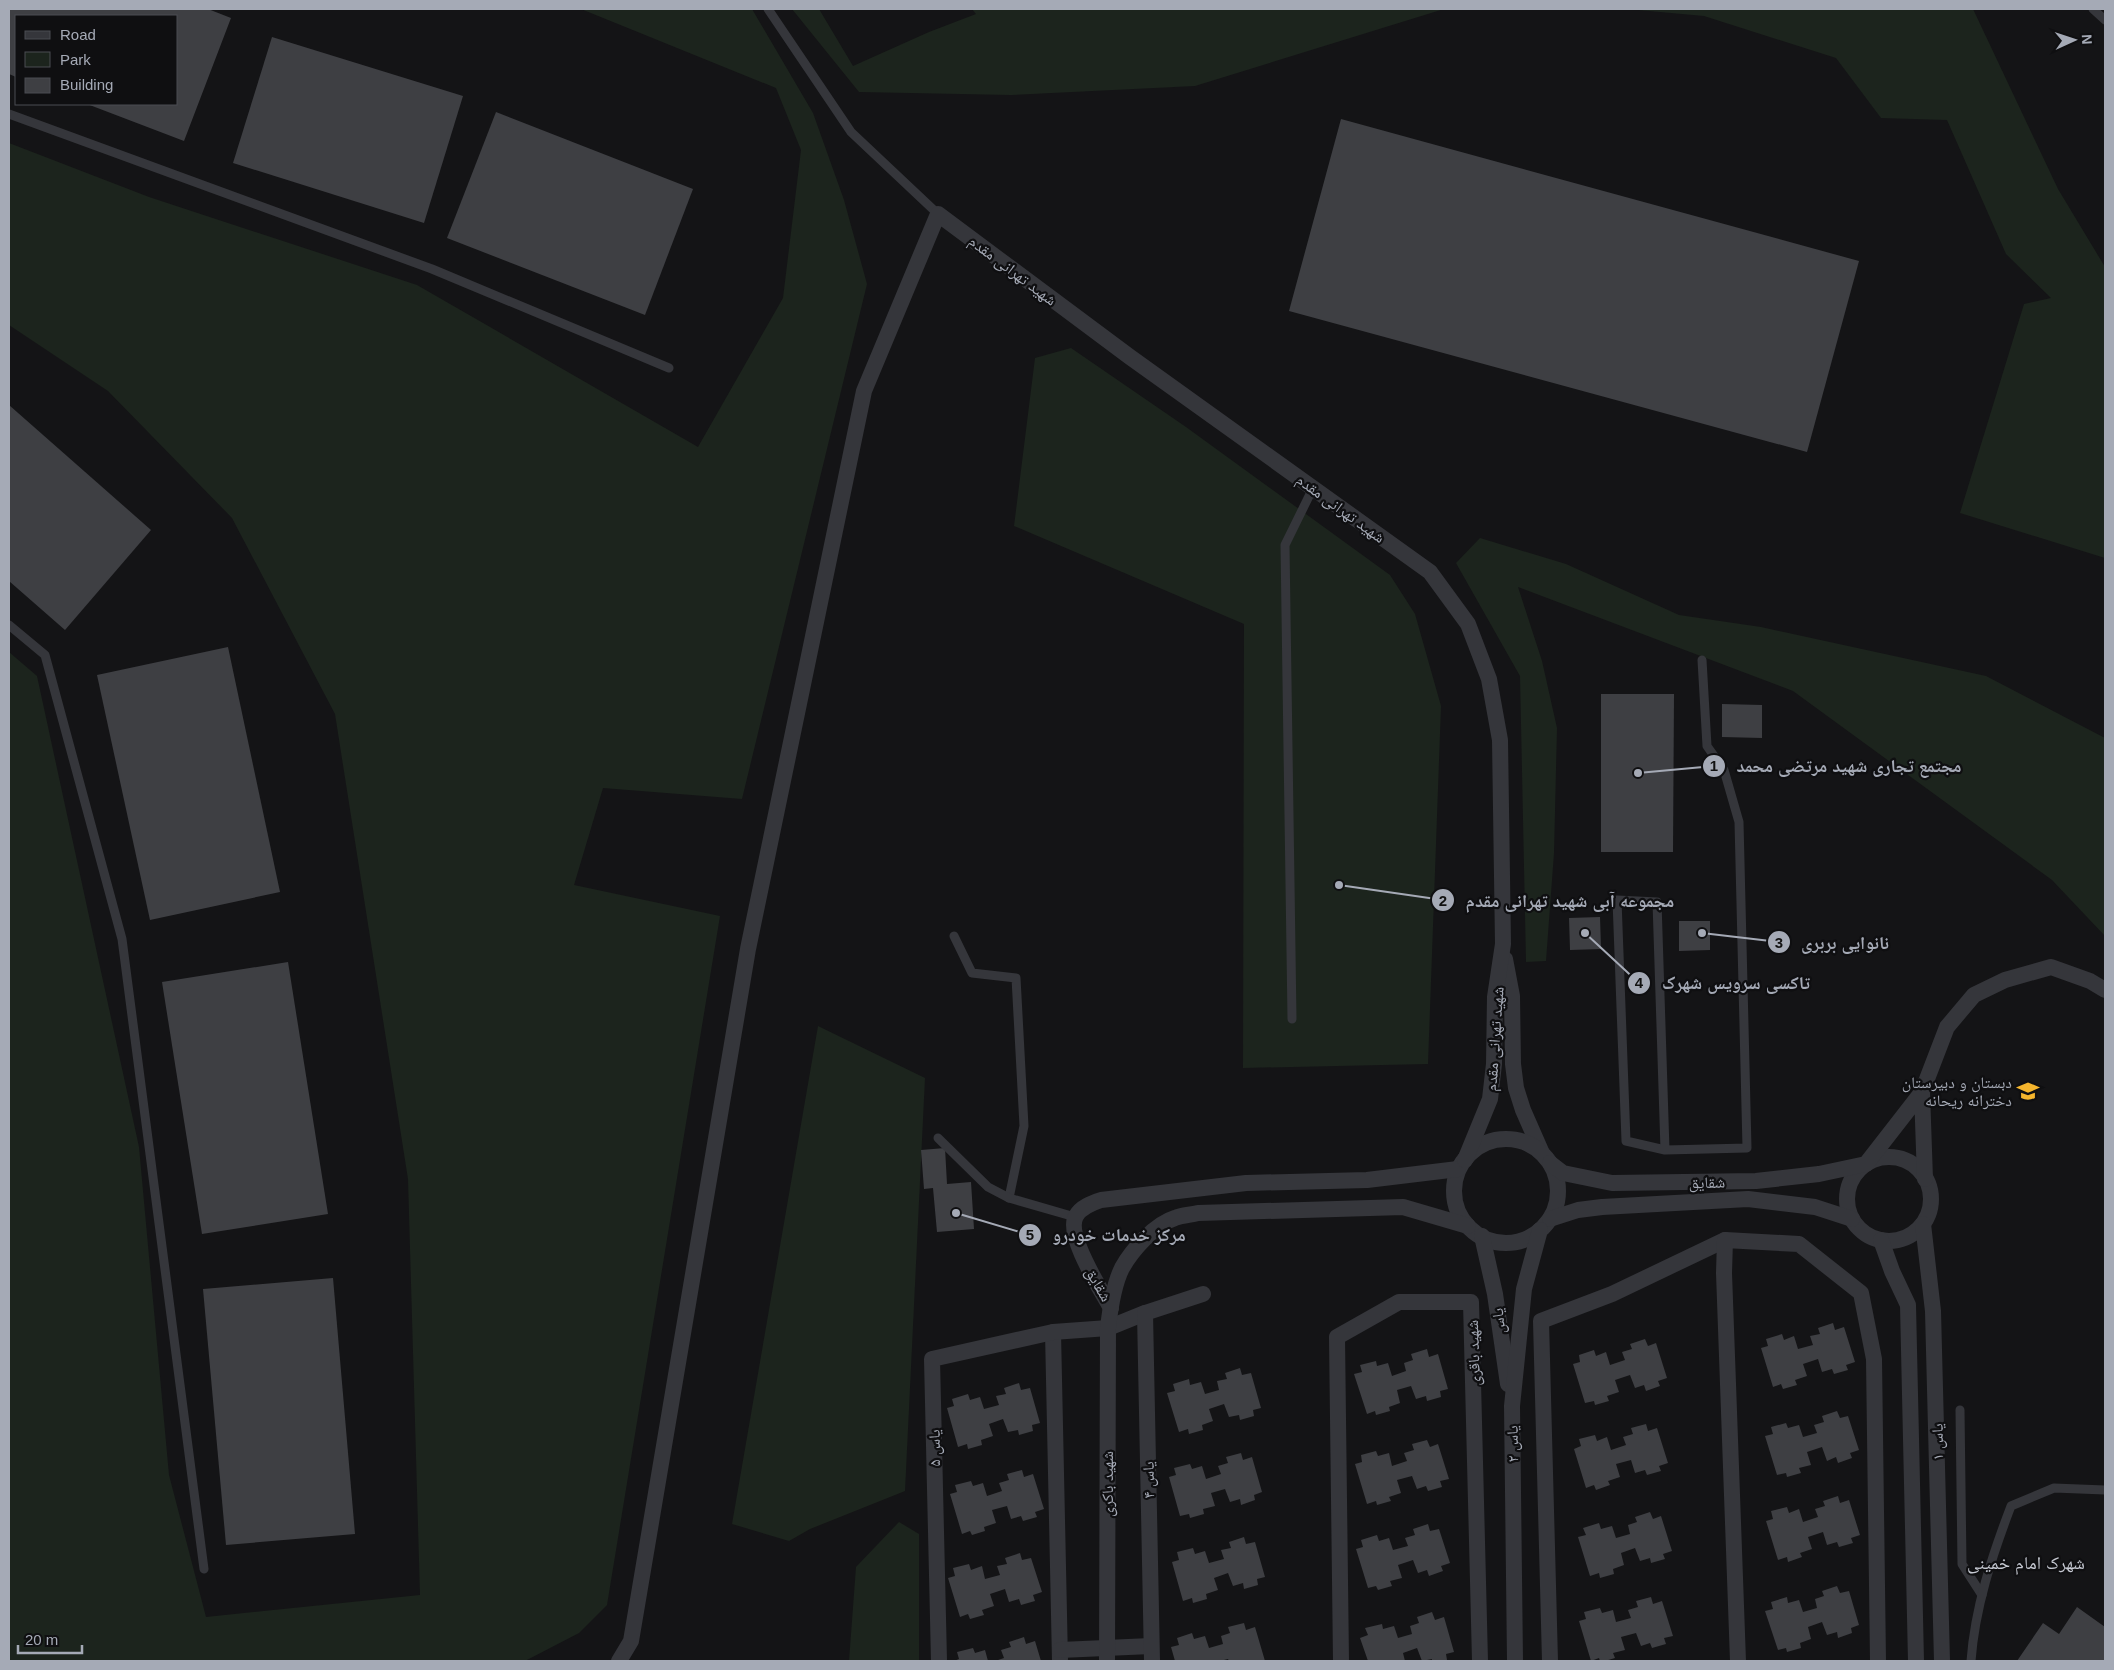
<svg xmlns="http://www.w3.org/2000/svg" width="2114" height="1670" viewBox="0 0 2114 1670" font-family="Arial,'Noto Naskh Arabic',sans-serif">
	<style>
		.green { fill: #1c241d }
		.building { fill: #3e3f43 }
		.lines { fill: none; stroke-linecap: round; stroke-linejoin: round }
		.lane { stroke: #35363b; stroke-width: 9 }
		.street { stroke: #35363b; stroke-width: 16 }
		.labels { text-anchor: middle; stroke-width: 4.5; stroke-linejoin: round; paint-order: stroke }
		.street-label { font-size: 16px; fill: #a5aab6; stroke: #0f0f11 }
		.poi-label { font-size: 16px; fill: #a5aab6; stroke: #0f0f11; text-anchor: end }
		.neighbourhood-label { font-size: 18px; fill: #c6c9d2; stroke: #0f0f11 }
		.leader { fill: none; stroke: #a5aab6; stroke-width: 2 }
		.callout-dot { fill: #a5aab6; stroke: #0f0f11; stroke-width: 2 }
		.mark-label { font-size: 15px; text-anchor: middle; font-weight: bold; fill: #111 }
		.callout-label { font-size: 18px; text-anchor: middle; font-weight: bold; fill: #a5aab6; stroke: #0f0f11; stroke-width: 4.5; stroke-linejoin: round; paint-order: stroke }
	</style>
	<rect width="100%" height="100%" fill="#141416"/>
	<g class="green">
		<path d="M581 9H752L813 113 844 200 867 284 742 799 603 788 574 885 720 916 607 1605 579 1633 525 1661H9V652L37 676 139 1147 169 1475 206 1617 420 1595 408 1179 335 714 232 518 108 391 9 325V143L149 197 417 285 698 447 783 298 801 150 776 88Z"/>
		<path d="M792 9H819L853 66 929 32 976 14 972 9H1444L1195 86 1011 95 859 92Z"/>
		<path d="M1627 9H1973L2058 189 2105 267V558L1960 513 2024 304 2051 298 2006 254 1947 120 1881 118 1836 58 1704 16Z"/>
		<path d="M1071 348 1186 427 1390 575 1415 614 1441 706 1428 1064 1243 1068 1244 624 1014 526 1035 358Z"/>
		<path d="M1480 538 1566 564 1679 615 1761 627 1986 676 2105 738V936L2052 880 1793 691 1518 587 1542 661 1557 728 1554 853 1546 961 1526 962 1520 676 1456 563Z"/>
		<path d="M818 1026 925 1078 905 1491 810 1529 789 1541 732 1524Z"/>
		<path d="M899 1522 919 1534V1661H849L856 1567Z"/>
	</g>
	<g class="building">
		<path d="M9 9H208L231 18 184 141 87 104H176V16H16V77L9 74Z"/>
		<path d="M272 37 463 96 424 223 233 163Z"/>
		<path d="M496 112 693 189 645 315 447 238Z"/>
		<path d="M1341 119 1859 261 1807 452 1289 311Z"/>
		<path d="M9 405 151 530 65 630 9 581Z"/>
		<path d="M228 647 280 892 150 920 97 675Z"/>
		<path d="M1601 694H1674L1673 852H1601Z"/>
		<path d="M1722 704 1762 705V738L1722 737Z"/>
		<path d="M1600 917 1601 949 1570 950 1569 918Z"/>
		<path d="M1679 921H1710V950L1679 951Z"/>
		<path d="M288 962 328 1214 202 1234 162 982Z"/>
		<path d="M945 1148 947 1184 971 1182 974 1229 937 1232 933 1188 924 1189 921 1150Z"/>
		<path d="M333 1278 355 1534 226 1545 203 1289Z"/>
		<path d="M1833 1323 1835 1330 1844 1327 1855 1362 1846 1365 1848 1370 1834 1374 1832 1369 1822 1372 1818 1359 1803 1364 1807 1376 1795 1380 1797 1385 1783 1389 1781 1384 1773 1387 1761 1348 1768 1346 1766 1339 1782 1334 1784 1340 1794 1336 1798 1349 1813 1345 1810 1336 1820 1334 1818 1328Z"/>
		<path d="M1645 1339 1648 1346 1656 1343 1667 1378 1658 1381 1660 1386 1646 1391 1644 1385 1635 1388 1630 1375 1615 1380 1619 1392 1607 1396 1609 1401 1595 1405 1594 1401 1585 1403 1573 1364 1580 1362 1579 1355 1594 1350 1596 1356 1606 1352 1610 1365 1625 1360 1622 1352 1632 1349 1630 1344Z"/>
		<path d="M1427 1349 1429 1357 1438 1354 1448 1389 1440 1391 1441 1397 1427 1401 1426 1396 1416 1399 1411 1386 1397 1390 1400 1403 1389 1407 1390 1411 1376 1415 1375 1411 1367 1414 1354 1374 1362 1372 1360 1365 1376 1361 1377 1366 1388 1363 1392 1376 1406 1371 1404 1363 1413 1360 1411 1354Z"/>
		<path d="M1240 1368 1242 1375 1251 1373 1261 1408 1253 1410 1254 1416 1240 1420 1239 1415 1229 1417 1224 1404 1209 1409 1213 1421 1202 1425 1203 1430 1189 1434 1188 1429 1179 1432 1167 1393 1175 1391 1173 1384 1189 1379 1190 1385 1201 1382 1205 1394 1219 1390 1217 1381 1227 1379 1225 1373Z"/>
		<path d="M1019 1383 1021 1390 1030 1388 1040 1423 1032 1425 1033 1431 1019 1435 1018 1430 1008 1432 1003 1419 989 1424 993 1436 981 1440 982 1445 968 1449 967 1444 958 1447 947 1408 954 1406 952 1399 968 1394 970 1400 980 1397 984 1409 999 1405 996 1396 1006 1394 1004 1388Z"/>
		<path d="M1837 1411 1840 1418 1848 1416 1859 1450 1850 1453 1852 1458 1838 1463 1836 1457 1827 1461 1822 1447 1807 1452 1811 1465 1799 1468 1801 1473 1787 1477 1786 1473 1777 1475 1765 1436 1773 1434 1771 1427 1786 1423 1788 1428 1799 1425 1803 1437 1817 1433 1814 1425 1824 1422 1822 1416Z"/>
		<path d="M1646 1424 1648 1431 1657 1428 1668 1463 1659 1466 1661 1471 1647 1475 1645 1470 1635 1473 1631 1460 1616 1464 1620 1477 1608 1481 1610 1485 1596 1490 1594 1485 1586 1488 1574 1449 1581 1446 1579 1439 1595 1435 1597 1441 1607 1437 1611 1450 1626 1445 1623 1437 1633 1434 1631 1428Z"/>
		<path d="M1427 1440 1430 1447 1438 1444 1449 1479 1440 1481 1442 1487 1428 1491 1426 1486 1417 1489 1412 1476 1397 1480 1401 1493 1389 1497 1391 1501 1377 1505 1376 1501 1367 1504 1355 1464 1362 1462 1361 1455 1376 1451 1378 1456 1389 1453 1392 1466 1407 1461 1404 1453 1414 1450 1412 1444Z"/>
		<path d="M1241 1453 1243 1460 1252 1457 1262 1492 1254 1495 1255 1500 1241 1505 1240 1499 1230 1502 1225 1489 1211 1493 1215 1506 1203 1509 1204 1514 1190 1518 1189 1514 1180 1516 1169 1477 1176 1475 1174 1468 1190 1464 1192 1469 1202 1466 1206 1479 1221 1474 1218 1466 1228 1463 1226 1457Z"/>
		<path d="M1022 1470 1024 1477 1033 1474 1044 1509 1035 1512 1037 1517 1023 1521 1021 1516 1011 1519 1007 1506 992 1510 996 1523 984 1527 985 1531 972 1535 970 1531 962 1534 950 1494 957 1492 955 1485 971 1481 973 1486 983 1483 987 1496 1002 1491 999 1483 1009 1480 1007 1474Z"/>
		<path d="M1838 1496 1840 1503 1849 1500 1860 1535 1851 1538 1853 1543 1839 1547 1837 1542 1827 1545 1823 1532 1808 1537 1812 1549 1800 1553 1802 1557 1788 1562 1787 1557 1778 1560 1766 1521 1773 1519 1771 1511 1787 1507 1789 1513 1799 1509 1803 1522 1818 1517 1815 1509 1825 1506 1823 1501Z"/>
		<path d="M1650 1512 1653 1519 1661 1516 1672 1551 1663 1554 1665 1559 1651 1563 1650 1558 1640 1561 1635 1548 1621 1553 1624 1565 1613 1569 1614 1574 1600 1578 1599 1573 1590 1576 1578 1537 1586 1535 1583 1528 1599 1523 1601 1529 1612 1526 1616 1538 1630 1534 1628 1525 1637 1522 1635 1517Z"/>
		<path d="M1428 1524 1430 1531 1439 1529 1450 1563 1441 1566 1443 1571 1429 1576 1427 1570 1418 1573 1413 1560 1398 1565 1402 1578 1390 1581 1392 1586 1378 1590 1376 1586 1368 1588 1356 1549 1363 1547 1361 1540 1377 1535 1379 1541 1389 1538 1393 1550 1408 1546 1405 1538 1415 1535 1413 1529Z"/>
		<path d="M1244 1537 1246 1544 1255 1542 1265 1577 1257 1579 1258 1585 1244 1589 1243 1583 1233 1586 1228 1573 1214 1578 1218 1590 1206 1594 1207 1599 1193 1603 1192 1598 1183 1601 1172 1562 1179 1560 1177 1552 1193 1548 1195 1554 1205 1551 1209 1563 1224 1559 1221 1550 1231 1548 1229 1542Z"/>
		<path d="M1020 1553 1022 1560 1031 1558 1042 1592 1033 1595 1035 1601 1021 1605 1019 1599 1009 1602 1005 1589 990 1594 994 1606 982 1610 984 1615 970 1619 968 1614 960 1617 948 1578 955 1576 953 1568 969 1564 971 1570 982 1566 985 1579 1000 1575 997 1566 1007 1564 1005 1558Z"/>
		<path d="M1837 1586 1840 1593 1849 1591 1859 1625 1851 1628 1852 1633 1838 1638 1837 1632 1827 1635 1822 1622 1808 1627 1811 1639 1800 1643 1801 1648 1787 1652 1786 1648 1778 1650 1765 1611 1773 1609 1771 1602 1787 1597 1788 1603 1799 1600 1803 1612 1817 1608 1815 1599 1824 1596 1822 1591Z"/>
		<path d="M1651 1597 1653 1604 1662 1601 1673 1636 1664 1638 1666 1644 1652 1648 1650 1643 1641 1646 1636 1633 1621 1637 1625 1650 1613 1653 1615 1658 1605 1661H1600L1599 1658 1591 1661 1579 1621 1586 1619 1584 1612 1600 1608 1602 1613 1613 1610 1616 1622 1631 1618 1628 1610 1638 1607 1636 1601Z"/>
		<path d="M2077 1607 2105 1627V1661H2017L2043 1623 2059 1634Z"/>
		<path d="M1432 1612 1435 1620 1444 1617 1454 1652 1446 1654 1447 1660 1432 1661V1659L1422 1661 1417 1648 1403 1653 1405 1661H1368L1360 1638 1368 1635 1365 1628 1382 1624 1383 1629 1394 1626 1398 1638 1412 1634 1410 1626 1419 1623 1417 1617Z"/>
		<path d="M1244 1623 1246 1630 1255 1627 1265 1661H1229L1228 1659 1220 1661H1175L1171 1647 1179 1645 1177 1638 1192 1633 1194 1639 1205 1636 1209 1648 1223 1644 1221 1636 1230 1633 1228 1627Z"/>
		<path d="M1024 1637 1026 1644 1035 1641 1041 1661H995L1004 1658 1001 1650 1011 1647 1009 1642Z"/>
		<path d="M973 1648 975 1653 985 1650 988 1661H954L959 1659 957 1652Z"/>
	</g>
	<g class="lines">
		<g class="lane">
			<path d="M768 9 851 132 938 214"/>
			<path d="M2093 9 2105 20"/>
			<path d="M9 114 432 269 669 368"/>
			<path d="M9 625 45 655 122 939 204 1569"/>
			<path d="M954 936 972 973 1016 978 1024 1126 1009 1198"/>
			<path d="M1292 1019 1285 545 1313 488"/>
			<path d="M938 1138 988 1187 1009 1198 1075 1217"/>
			<path d="M1665 1150 1657 902 1617 900 1626 1141 1665 1150 1747 1148 1739 822 1724 770 1707 746 1702 660"/>
			<path d="M1960 1410 1962 1564 1982 1595"/>
			<path d="M1971 1661C1975 1607 1992 1556 2011 1506L2054 1488 2105 1490"/>
		</g>
		<g class="street">
			<path d="M1505 959 1512 996 1513 1064 1516 1088 1523 1110 1541 1151"/>
			<path d="M1922 1092 1947 1027 1974 995 2005 980 2051 967 2090 981 2105 990"/>
			<circle cx="1506" cy="1191" r="52"/>
			<circle cx="1889" cy="1199" r="42"/>
			<path d="M1550 1163 1563 1173 1612 1183 1756 1181 1819 1174 1866 1164 1922 1092 1925 1179"/>
			<path d="M1550 1219 1578 1210 1602 1207 1748 1199 1815 1207 1852 1219"/>
			<path d="M1923 1224 1933 1311 1942 1661"/>
			<path d="M1482 1236 1495 1294 1508 1384"/>
			<path d="M1881 1240 1892 1271 1908 1305 1916 1661"/>
			<path d="M1111 1308C1101 1290 1065 1235 1076 1216 1081 1207 1092 1203 1101 1200L1246 1183 1367 1180 1458 1169"/>
			<path d="M1053 1332 1060 1661"/>
			<path d="M1060 1650 1151 1646"/>
			<path d="M619 1661 631 1641 748 949 864 391 938 214 1130 357 1430 572 1468 624 1489 679 1500 740 1503 944 1495 997 1494 1064 1490 1099 1465 1160"/>
			<path d="M939 1661 932 1359 1053 1332 1108 1328 1145 1313"/>
			<path d="M1107 1661 1108 1328C1110 1310 1114 1284 1122 1268 1132 1250 1155 1224 1175 1218 1182 1215 1190 1215 1198 1213L1403 1207 1468 1226"/>
			<path d="M1152 1661 1145 1313 1203 1294"/>
			<path d="M1341 1661 1337 1337 1399 1302H1471L1480 1661"/>
			<path d="M1515 1661 1512 1406 1524 1289 1540 1230"/>
			<path d="M1550 1661 1541 1321 1612 1294 1725 1240"/>
			<path d="M1738 1661 1724 1273 1725 1240 1799 1244 1861 1293 1874 1359 1878 1661"/>
		</g>
	</g>
	<defs>
		<g id="school-bare" transform="scale(1.725)"><path d="M0-5L7-2L0 1L-7-2ZM-4 1L0 2.5L4 1V4Q0 6-4 4Z" fill="#f5b52d" stroke="#0f0f11" stroke-width="2.5" paint-order="stroke"/></g>
	</defs>
	<g fill-rule="evenodd">
		<use href="#school-bare" x="2028" y="1091"/>
	</g>
	<g class="labels">
		<g class="street-label">
			<text transform="translate(1013 270) rotate(37)" y="6">شهید تهرانی مقدم</text>
			<text transform="translate(1341 508) rotate(36)" y="6">شهید تهرانی مقدم</text>
			<text transform="translate(1494 1039) rotate(-86)" y="6">شهید تهرانی مقدم</text>
			<text transform="translate(1707 1182) rotate(-1)" y="6">شقایق</text>
			<text transform="translate(1099 1284) rotate(60)" y="6">شقایق</text>
			<text transform="translate(1498 1321) rotate(-96)" y="6">یاس</text>
			<text transform="translate(1473 1353) rotate(-92)" y="6">شهید باقری</text>
			<text transform="translate(1937 1442) rotate(-91)" y="6">یاس ۱</text>
			<text transform="translate(1512 1444) rotate(-91)" y="6">یاس ۲</text>
			<text transform="translate(934 1448) rotate(-91)" y="6">یاس ۵</text>
			<text transform="translate(1148 1480) rotate(-91)" y="6">یاس ۴</text>
			<text transform="translate(1107 1484) rotate(-90)" y="6">شهید باکری</text>
		</g>
		<g class="poi-label">
			<text x="2012" y="1088">دبستان و دبیرستان<tspan x="2012" dy="18">دخترانه ریحانه</tspan></text>
		</g>
		<g class="neighbourhood-label">
			<text x="2026" y="1569">شهرک امام خمینی</text>
		</g>
	</g>
	<path class="leader" d="M1638 773L1714 766M1339 885L1443 900M1702 933L1779 942M1585 933L1639 983M956 1213L1030 1235"/>
	<g class="callout-dot">
		<circle cx="1638" cy="773" r="5"/>
		<circle cx="1339" cy="885" r="5"/>
		<circle cx="1702" cy="933" r="5"/>
		<circle cx="1585" cy="933" r="5"/>
		<circle cx="956" cy="1213" r="5"/>
		<circle cx="1714" cy="766" r="12"/>
		<circle cx="1443" cy="900" r="12"/>
		<circle cx="1779" cy="942" r="12"/>
		<circle cx="1639" cy="983" r="12"/>
		<circle cx="1030" cy="1235" r="12"/>
	</g>
	<g class="mark-label">
		<text x="1714" y="771">1</text>
		<text x="1443" y="906">2</text>
		<text x="1779" y="948">3</text>
		<text x="1639" y="988">4</text>
		<text x="1030" y="1240">5</text>
	</g>
	<g class="callout-label">
		<text x="1849" y="772">مجتمع تجاری شهید مرتضی محمد</text>
		<text x="1570" y="907">مجموعه آبی شهید تهرانی مقدم</text>
		<text x="1845" y="949">نانوایی بربری</text>
		<text x="1736" y="989">تاکسی سرویس شهرک</text>
		<text x="1119" y="1241">مرکز خدمات خودرو</text>
	</g>
	<rect width="2114" height="1670" fill="none" stroke="#a5aab6" stroke-width="20"/>
	<rect x="15" y="15" width="162" height="90" fill="#0f0f11" stroke="#4b4d53"/>
	<rect x="25" y="31" width="25" height="8" fill="#35363b" stroke="#4b4d53"/>
	<text x="60" y="40" font-size="15" fill="#a5aab6">Road</text>
	<rect x="25" y="52" width="25" height="15" fill="#1c241d" stroke="#4b4d53"/>
	<text x="60" y="65" font-size="15" fill="#a5aab6">Park</text>
	<rect x="25" y="78" width="25" height="15" fill="#3e3f43" stroke="#4b4d53"/>
	<text x="60" y="90" font-size="15" fill="#a5aab6">Building</text>
	<g transform="translate(2074 40) rotate(87)" stroke="#0f0f11" stroke-width="4" paint-order="stroke">
	<path d="M0-4L9 19L0 12L-9 19Z" fill="#a5aab6"/>
	<text y="-8" font-size="14" font-weight="bold" text-anchor="middle" fill="#a5aab6">N</text>
	</g>
	<path d="M18 1645v8h64v-8" fill="none" stroke="#a5aab6" stroke-width="2.5"/>
	<text x="25" y="1645" font-size="15" fill="#a5aab6" stroke="#0f0f11" stroke-width="4" paint-order="stroke">20 m</text>
</svg>
